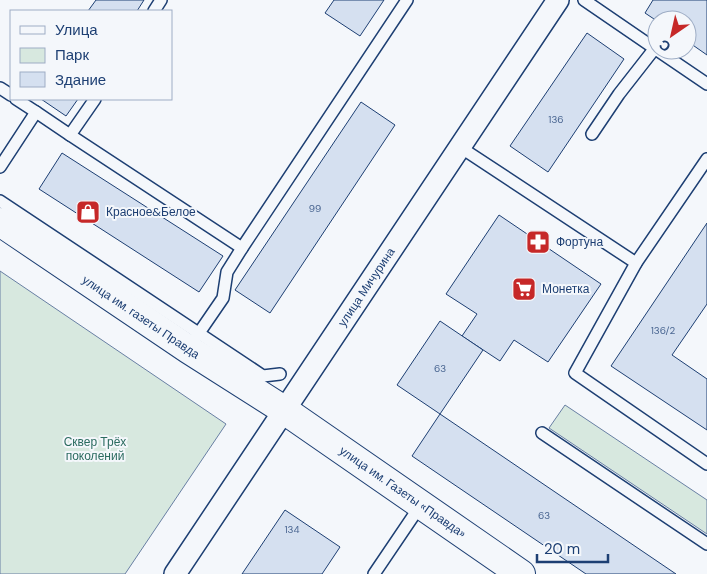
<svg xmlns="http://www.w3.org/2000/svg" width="707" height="574" viewBox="0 0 707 574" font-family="'DM Sans',sans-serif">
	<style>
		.green { fill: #d7e8df; stroke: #687fa3 }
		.building { fill: #d5e0f0; stroke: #1d3f73 }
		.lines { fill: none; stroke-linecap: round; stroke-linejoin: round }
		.lane-casing { stroke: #1d3f73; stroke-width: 14 }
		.street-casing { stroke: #1d3f73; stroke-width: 24 }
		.secondary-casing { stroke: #1d3f73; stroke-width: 30 }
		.lane { stroke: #f4f7fb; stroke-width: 11 }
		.street { stroke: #f4f7fb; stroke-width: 21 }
		.secondary { stroke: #f4f7fb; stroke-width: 28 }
		.labels { text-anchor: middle; stroke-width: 4; stroke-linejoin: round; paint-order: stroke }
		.number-label { font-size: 10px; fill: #4b6792 }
		.poi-label { font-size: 12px; fill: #1d3f73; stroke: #f4f7fb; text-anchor: start }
		.street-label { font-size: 12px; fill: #1d3f73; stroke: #f4f7fb }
		.park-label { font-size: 12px; fill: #2c6c60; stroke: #f4f7fb }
	</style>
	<rect width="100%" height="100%" fill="#f4f7fb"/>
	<g class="green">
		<path d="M0 271 226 424 125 574H0Z"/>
		<path d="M565 405 707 500V534L549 428Z"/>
	</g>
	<g class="building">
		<path d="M96 0H144L137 11H88Z"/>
		<path d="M334 0H384L360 36 325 13Z"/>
		<path d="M653 0H707V55L687 41V20L657 21 645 13Z"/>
		<path d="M587 33 624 59 548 172 510 146Z"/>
		<path d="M41 99H78L66 116Z"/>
		<path d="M361 102 395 125 270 313 235 290Z"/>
		<path d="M62 153 223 256 199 292 39 189Z"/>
		<path d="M499 215 601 284 548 362 514 340 500 361 462 336 477 314 446 294Z"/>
		<path d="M707 223V304L672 355 707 379V430L611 366Z"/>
		<path d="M440 321 483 350 440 414 397 385Z"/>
		<path d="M440 414 676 574H586L412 456Z"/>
		<path d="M285 510 340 547 322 574H242Z"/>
	</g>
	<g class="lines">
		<g class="lane-casing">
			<g id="lane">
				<path d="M584 0 657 50"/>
				<path d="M154 11 161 0"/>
				<path d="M657 50 707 84"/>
				<path d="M0 88 11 95"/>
				<path d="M16 99 36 112"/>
				<path d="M592 134 619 94 655 48"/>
				<path d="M70 135 242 248"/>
				<path d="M460 147 636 263 707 159"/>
				<path d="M0 167 36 112 70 135 95 99"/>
				<path d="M0 201 263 376 280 374"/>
				<path d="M636 263 575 373 707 464"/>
				<path d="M188 349 223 298 227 272 242 248 407 0"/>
				<path d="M542 433 707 544"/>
				<path d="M374 574 420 506"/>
			</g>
		</g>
		<g class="street-casing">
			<g id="street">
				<path id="s1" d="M175 574 558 0"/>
			</g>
		</g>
		<g class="secondary-casing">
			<g id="secondary">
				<path id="s2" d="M0 222 188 349 284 410 521 574"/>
			</g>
		</g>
		<use href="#lane" class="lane"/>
		<use href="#street" class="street"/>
		<use href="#secondary" class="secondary"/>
	</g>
	<defs>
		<g id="shop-square" transform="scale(1.25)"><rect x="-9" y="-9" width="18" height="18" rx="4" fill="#c62828" stroke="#f4f7fb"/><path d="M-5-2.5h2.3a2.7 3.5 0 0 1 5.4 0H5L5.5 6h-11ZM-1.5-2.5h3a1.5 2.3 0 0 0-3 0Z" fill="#fff"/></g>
		<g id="pharmacy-square" transform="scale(1.25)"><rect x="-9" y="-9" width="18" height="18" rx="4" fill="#c62828" stroke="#f4f7fb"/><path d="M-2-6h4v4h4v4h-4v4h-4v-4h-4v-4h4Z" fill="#fff"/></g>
		<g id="supermarket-square" transform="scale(1.25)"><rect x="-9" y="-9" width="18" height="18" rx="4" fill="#c62828" stroke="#f4f7fb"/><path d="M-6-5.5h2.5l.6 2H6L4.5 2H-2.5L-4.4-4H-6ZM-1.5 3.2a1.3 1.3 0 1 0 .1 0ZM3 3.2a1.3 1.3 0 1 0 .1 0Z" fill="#fff"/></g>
	</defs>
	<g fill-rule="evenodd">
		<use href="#shop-square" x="88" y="212"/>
		<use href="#pharmacy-square" x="538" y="242"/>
		<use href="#supermarket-square" x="524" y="289"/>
	</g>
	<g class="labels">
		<g class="number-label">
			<text x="556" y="123">136</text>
			<text x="315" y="212">99</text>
			<text x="663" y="334">136/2</text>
			<text x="440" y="372">63</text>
			<text x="544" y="519">63</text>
			<text x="292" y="533">134</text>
		</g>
		<g class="poi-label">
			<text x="106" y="216">Красное&amp;Белое</text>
			<text x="556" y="246">Фортуна</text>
			<text x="542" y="293">Монетка</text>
		</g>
		<g class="street-label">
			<text dy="4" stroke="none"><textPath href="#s1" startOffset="345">улица Мичурина</textPath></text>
			<text dy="4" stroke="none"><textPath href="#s2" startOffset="170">улица им. газеты Правда</textPath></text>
			<text dy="4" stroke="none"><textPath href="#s2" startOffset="485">улица им. Газеты «Правда»</textPath></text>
		</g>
		<g class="park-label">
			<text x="95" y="446">Сквер Трёх<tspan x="95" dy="14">поколений</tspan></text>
		</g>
	</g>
	<rect x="10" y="10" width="162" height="90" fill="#f4f7fb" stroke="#9eadc5"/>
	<rect x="20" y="26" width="25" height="8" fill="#f4f7fb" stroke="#9eadc5"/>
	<text x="55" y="35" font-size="15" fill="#1d3f73">Улица</text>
	<rect x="20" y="48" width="25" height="15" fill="#d7e8df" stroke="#9eadc5"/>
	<text x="55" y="60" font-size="15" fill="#1d3f73">Парк</text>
	<rect x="20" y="72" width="25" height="15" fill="#d5e0f0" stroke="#9eadc5"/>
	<text x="55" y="85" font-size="15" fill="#1d3f73">Здание</text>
	<g transform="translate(672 35) rotate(214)"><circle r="24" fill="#f4f7fb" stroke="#9eadc5"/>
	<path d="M0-4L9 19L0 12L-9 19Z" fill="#c62828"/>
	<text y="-8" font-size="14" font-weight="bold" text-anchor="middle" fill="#1d3f73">С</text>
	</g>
	<path d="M537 554v8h71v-8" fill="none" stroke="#1d3f73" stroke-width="2.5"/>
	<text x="544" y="554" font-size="15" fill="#1d3f73" stroke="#f4f7fb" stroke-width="4" paint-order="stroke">20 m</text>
</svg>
